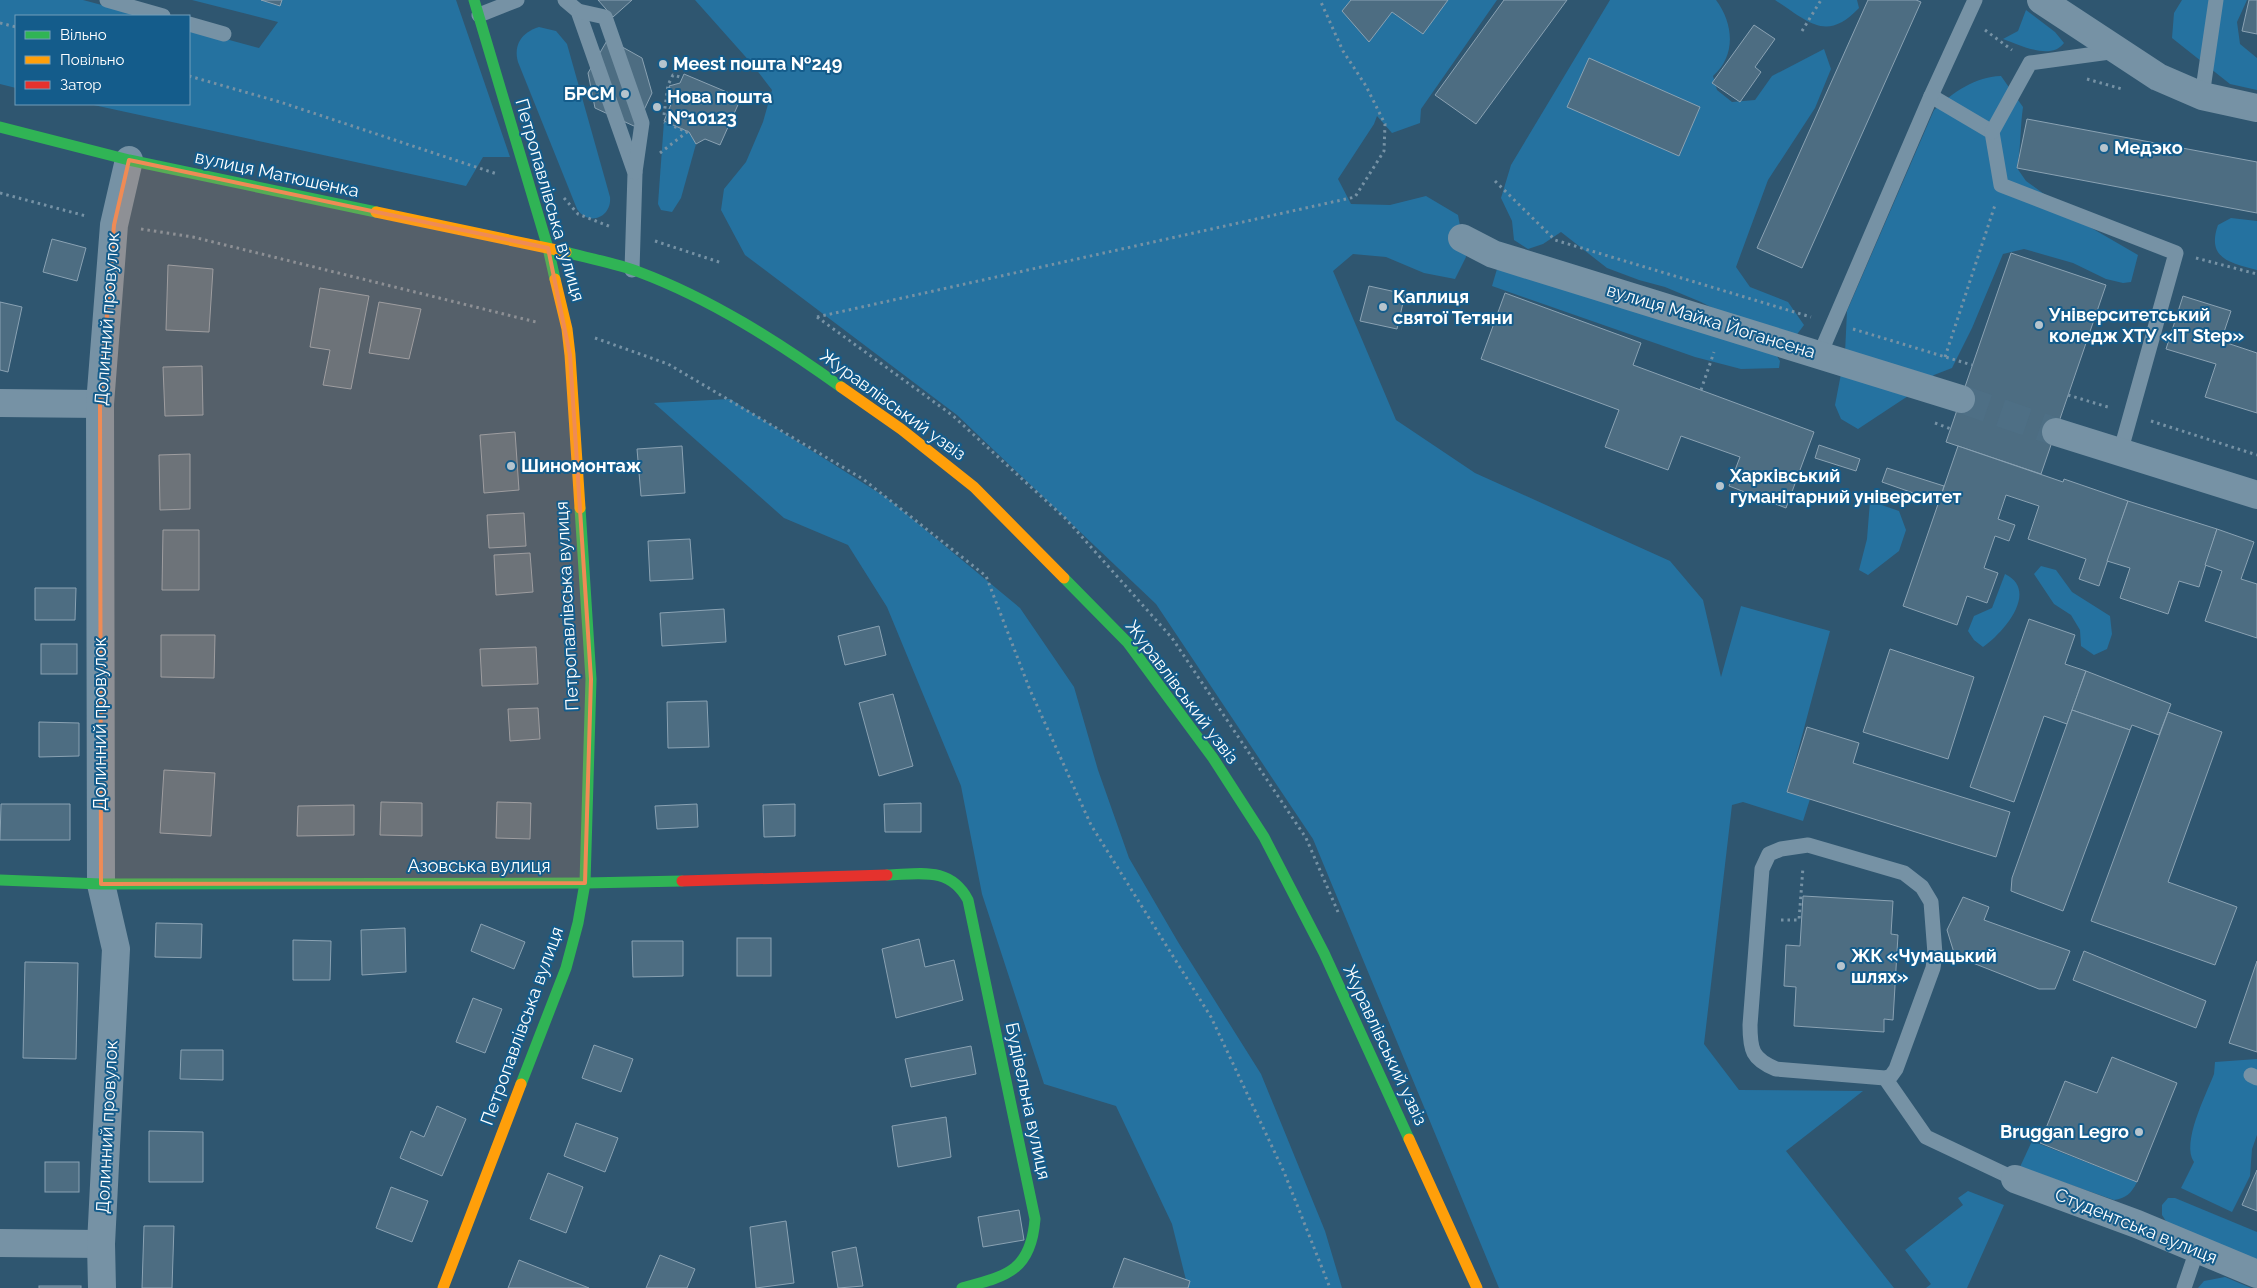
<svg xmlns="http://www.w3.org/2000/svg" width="2257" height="1288" viewBox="0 0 2257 1288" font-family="Raleway,sans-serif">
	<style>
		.green { fill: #2572a0 }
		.building { fill: #4d6d82; stroke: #8aa2b3 }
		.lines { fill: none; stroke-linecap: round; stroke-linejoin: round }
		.street-tunnel { stroke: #4e6f85; stroke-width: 28; stroke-dasharray: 28 14; stroke-linecap: butt }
		.path { stroke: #7692a5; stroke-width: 3; stroke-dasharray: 2.5 4; stroke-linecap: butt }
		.lane { stroke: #7692a5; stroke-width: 15 }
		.street { stroke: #7692a5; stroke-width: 28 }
		.fast { stroke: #30b455; stroke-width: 11 }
		.slow { stroke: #ff9f0a; stroke-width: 11 }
		.jam { stroke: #e5322d; stroke-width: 11 }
		.marked { fill: #ef8b55; fill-opacity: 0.2; stroke: #ef8b55; stroke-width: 4; stroke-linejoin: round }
		.poi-dot { fill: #b6c4cd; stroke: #145c8b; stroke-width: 2 }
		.labels { text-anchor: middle; stroke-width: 4; stroke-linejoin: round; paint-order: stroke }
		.poi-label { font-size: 18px; font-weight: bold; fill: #fff; stroke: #145c8b; text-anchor: start }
		.street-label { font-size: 18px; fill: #fff; stroke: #145c8b }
	</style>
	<rect width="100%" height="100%" fill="#2f5670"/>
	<g class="green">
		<path d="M0 0H83L143 16H16V88L0 84Z"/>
		<path d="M192 0H456L510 157H483L466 186 89 104H189V29L259 48 278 22Z"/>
		<path d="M695 0H1497L1421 109 1420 123 1392 133 1377 116 1374 124 1338 179 1351 204 1390 205 1426 196 1458 215 1466 257 1455 279 1424 273 1386 257 1353 254 1333 271 1396 420 1475 473 1670 561 1703 600 1721 677 1741 606 1830 631 1787 792 1810 799 1803 821 1743 802 1732 805 1704 1044 1739 1090 1863 1091 1786 1151 1894 1288H1499L1313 839 1156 604 957 415 745 255 721 210 724 189 746 162 763 122 772 90 752 64Z"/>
		<path d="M1610 0H1716C1734 24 1736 56 1713 76L1717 90 1732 102 1755 100 1772 76 1824 49 1831 69 1815 108 1768 180 1736 267 1750 287 1788 302 1804 325 1795 337 1754 329 1701 302 1665 287 1639 280 1607 268 1561 232 1543 244 1528 249 1514 240 1512 221 1501 198 1511 165Z"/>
		<path d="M1775 0H1857L1859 8C1826 43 1808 21 1775 0Z"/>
		<path d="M2182 0H2247L2237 22 2240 44 2257 58V90L2230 84 2172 38 2174 13Z"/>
		<path d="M2026 10 2055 32 2064 43C2051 61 2020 45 2003 39L2018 31Z"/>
		<path d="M539 27 556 31 567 44 610 197C612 217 589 227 577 209L518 62C513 45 522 32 539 27Z"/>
		<path d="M2001 76 2023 107C2020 128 2021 148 2017 168L2026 181 2088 226 2138 255 2131 282 2123 283 2106 279 2073 263 2024 249 2003 254 1972 328 1952 368 1934 375 1908 396 1858 429 1841 419 1835 405 1845 353 1847 311 1934 110C1954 92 1974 77 2001 76Z"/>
		<path d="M664 121 689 132 696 144 681 198 672 212 661 210 658 204Z"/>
		<path d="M2231 218 2257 221V270C2231 263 2206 259 2218 225Z"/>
		<path d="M1497 269 1775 353 1780 361 1779 368 1741 369 1695 357 1492 286Z"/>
		<path d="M730 399 887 498 1020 608 1074 687 1098 770 1129 858 1178 942 1261 1074 1325 1231 1342 1288H1188L1172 1224 1116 1106 1044 1084 982 894 961 786 887 607 848 545 784 518 654 403Z"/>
		<path d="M1870 501 1899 511 1906 530 1899 551 1868 575 1859 570 1867 539Z"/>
		<path d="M2041 566 2056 570 2072 592 2110 616 2112 634 2107 649 2094 655 2081 646 2080 630 2071 615 2054 604 2034 574Z"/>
		<path d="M2005 574C2040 591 2003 633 1983 647L1974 640 1968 631 1974 616 1992 608Z"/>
		<path d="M2257 1059V1135L2252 1149 2250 1176 2232 1212 2181 1188 2194 1162C2181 1143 2206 1095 2214 1074L2215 1062Z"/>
		<path d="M2032 1141 2137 1182C2131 1194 2126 1198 2114 1200L2020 1167Z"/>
		<path d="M1968 1191 2004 1205 1967 1288H1926L1931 1284 1905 1250 1963 1205 1958 1198Z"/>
		<path d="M2168 1198H2175L2257 1232V1262L2169 1226 2162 1215V1205Z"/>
		<path d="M2225 1277 2251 1288H2198L2204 1281Z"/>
	</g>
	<g class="building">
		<path d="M261 0H282L280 6Z"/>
		<path d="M598 0H632L613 17Z"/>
		<path d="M1351 0H1448L1423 34 1392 12 1369 42 1342 11Z"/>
		<path d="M1504 0H1567L1476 124 1435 95Z"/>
		<path d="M1868 0H1916L1921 2 1802 268 1757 248Z"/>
		<path d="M2249 0H2257V34L2242 31Z"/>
		<path d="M1754 25 1775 39 1755 67 1761 72 1740 102 1712 83Z"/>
		<path d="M608 39 642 58 652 93 636 127 595 108 588 73Z"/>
		<path d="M1589 58 1700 107 1679 156 1567 107Z"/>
		<path d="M684 74 741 98 720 145 705 139 696 144 689 132 664 121 674 97 669 86 680 83Z"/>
		<path d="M2027 119 2257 162V213L2017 168Z"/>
		<path d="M52 239 86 248 77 281 43 272Z"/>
		<path d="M2011 253 2106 285 2041 474 1946 442Z"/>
		<path d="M168 265 213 269 209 332 166 330Z"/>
		<path d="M1369 286 1405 294 1397 329 1360 321Z"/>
		<path d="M320 288 369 296 351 389 323 385 330 350 310 347Z"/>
		<path d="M1505 293 1641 343 1633 365 1814 432 1786 508 1729 486 1740 457 1681 436 1668 470 1605 447 1619 410 1481 359Z"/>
		<path d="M2183 296 2231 311 2221 341 2257 353V413L2205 397 2216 364 2166 349Z"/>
		<path d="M0 302 22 307 8 372 0 370Z"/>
		<path d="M379 302 421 309 409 359 369 353Z"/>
		<path d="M202 366 203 415 165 416 163 367Z"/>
		<path d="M515 432 519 490 484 493 480 435Z"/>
		<path d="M1819 445 1860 459 1856 471 1815 458Z"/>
		<path d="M682 446 685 493 641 496 637 449Z"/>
		<path d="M1958 446 2063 482 2064 479 2128 501 2099 586 2079 579 2086 559 2028 539 2039 506 2006 495 1998 519 2015 525 2009 541 1995 536 1984 568 1998 573 1987 603 1967 596 1957 625 1903 606Z"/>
		<path d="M190 454V509L160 510 159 455Z"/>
		<path d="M1887 468 1944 486 1939 502 1882 482Z"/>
		<path d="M2128 501 2217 529 2199 587 2179 581 2168 614 2120 598 2130 568 2107 561Z"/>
		<path d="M524 513 526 546 489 548 487 515Z"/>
		<path d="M2217 529 2254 542 2241 579 2257 584V638L2205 621 2222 571 2205 565Z"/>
		<path d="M163 530H199V590H162Z"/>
		<path d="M690 539 693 579 650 581 648 541Z"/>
		<path d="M530 553 533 592 496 595 494 555Z"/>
		<path d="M35 588H76L75 620H35Z"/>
		<path d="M724 609 726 642 662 646 660 613Z"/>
		<path d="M2029 619 2075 635 2065 664 2086 671 2067 724 2044 716 2014 802 1970 787Z"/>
		<path d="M879 626 886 655 845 665 838 636Z"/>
		<path d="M161 635H215L214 678 161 677Z"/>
		<rect x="41" y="644" width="36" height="30"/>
		<path d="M536 647 538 684 482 686 480 649Z"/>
		<path d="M1890 649 1974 677 1948 759 1863 732Z"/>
		<path d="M2086 671 2171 704 2159 735 2132 725 2130 730 2072 710Z"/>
		<path d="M893 694 913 766 879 776 859 703Z"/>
		<path d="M707 701 709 747 668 748 667 702Z"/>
		<path d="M538 708 540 739 510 741 508 709Z"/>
		<path d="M2072 710 2130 730 2063 911 2011 891 2012 878Z"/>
		<path d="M2168 712 2222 732 2168 882 2237 907 2215 965 2091 921Z"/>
		<path d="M39 722 79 723V756L39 757Z"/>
		<path d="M1807 727 1859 743 1853 763 2010 812 1996 857 1787 792Z"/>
		<path d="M164 770 215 773 211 836 160 833Z"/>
		<path d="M381 802 422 803V836L380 835Z"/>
		<path d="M497 802 531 803 530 839 496 838Z"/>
		<path d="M921 803V832H885L884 804Z"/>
		<path d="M1 804H70V840H0Z"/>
		<path d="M697 804 698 827 657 829 655 806Z"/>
		<path d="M795 804V836L764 837 763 805Z"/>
		<path d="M354 805V835L297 836 298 806Z"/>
		<path d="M1803 896 1893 901 1891 934 1898 935 1893 1020 1884 1019V1032L1794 1026 1796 987 1784 986 1786 945 1800 946Z"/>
		<path d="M1963 897 1989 907 1984 920 2070 951 2055 989H2039L1955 956 1947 930Z"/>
		<path d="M156 923 202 924 201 958 155 957Z"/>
		<path d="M481 924 525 942 514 969 471 951Z"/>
		<path d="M405 928 406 972 362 975 361 930Z"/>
		<rect x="737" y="938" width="34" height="38"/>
		<path d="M919 939 925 967 954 960 963 1000 896 1018 882 949Z"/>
		<path d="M293 940 331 941 330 980H293Z"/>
		<path d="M632 941H683V976L633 977Z"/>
		<path d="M2084 951 2206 1001 2196 1028 2073 980Z"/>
		<path d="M2257 961V1052L2229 1043Z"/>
		<path d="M25 962 78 963 76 1059 23 1058Z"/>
		<path d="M473 998 502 1009 485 1053 456 1042Z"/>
		<path d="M594 1045 633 1059 621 1092 582 1078Z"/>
		<path d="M971 1046 976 1074 911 1087 905 1059Z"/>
		<path d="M181 1050H223V1080L180 1079Z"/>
		<path d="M2112 1057 2177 1083 2137 1182 2040 1143 2065 1081 2097 1093Z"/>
		<path d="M437 1106 466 1119 442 1176 400 1158 411 1131 424 1137Z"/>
		<path d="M946 1117 951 1157 898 1167 892 1126Z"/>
		<path d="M576 1123 618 1138 605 1172 564 1156Z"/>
		<path d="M149 1131 203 1132V1182H149Z"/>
		<rect x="45" y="1162" width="34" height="30"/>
		<path d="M2257 1170V1211L2242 1205Z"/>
		<path d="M548 1173 583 1187 566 1233 530 1219Z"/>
		<path d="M391 1187 428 1201 412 1242 376 1228Z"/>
		<path d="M1019 1210 1024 1240 983 1247 978 1217Z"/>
		<path d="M786 1221 794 1283 756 1288 750 1227Z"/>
		<path d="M144 1226H174L172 1288H142Z"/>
		<path d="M856 1247 863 1286 838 1288 832 1252Z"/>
		<path d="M660 1255 695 1269 687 1288H646Z"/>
		<path d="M1124 1258 1190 1281 1188 1288H1113Z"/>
		<path d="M519 1260 589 1288H508Z"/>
		<rect x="39" y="1286" width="42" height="2"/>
	</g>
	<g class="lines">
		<path class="street-tunnel" d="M1961 399 2056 432"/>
		<g class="path">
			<path d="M0 23 16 27"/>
			<path d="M1985 30 2012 50"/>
			<path d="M1802 31 1821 0"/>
			<path d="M189 76 280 102 497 174"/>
			<path d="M2087 79 2122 89"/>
			<path d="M664 115 668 85 673 75 680 77"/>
			<path d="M660 153 687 132 664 122"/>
			<path d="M1495 181 1555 240 1811 317"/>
			<path d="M0 193 86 216"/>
			<path d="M564 198 578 214 611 227"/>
			<path d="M141 229 193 237 536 322"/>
			<path d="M655 241 722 263"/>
			<path d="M2196 258 2257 274"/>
			<path d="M817 317 952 415 1066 519 1172 638 1306 838 1338 912"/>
			<path d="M817 317 1355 197 1384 151 1385 124 1366 86 1343 51 1320 0"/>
			<path d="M1853 329 1972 365"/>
			<path d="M595 338 668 364 863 479 986 576 1030 690 1091 825 1211 1017 1284 1172 1330 1288"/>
			<path d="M1945 357 1995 205"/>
			<path d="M1701 390 1714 352"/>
			<path d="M2068 395 2111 408"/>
			<path d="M2151 421 2257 455"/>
			<path d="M1935 423 1951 429"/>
			<path d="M1781 920H1799L1803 867"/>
		</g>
		<g class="lane">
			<path d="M107 0 163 16"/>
			<path d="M565 0 578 11 635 173 632 270"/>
			<path d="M578 11 605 17 642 123 635 172"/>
			<path d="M479 15 517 0"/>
			<path d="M189 24 224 34"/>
			<path d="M1931 96 1992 132 2001 185 2176 253 2120 453"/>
			<path d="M2202 96 2216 0"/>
			<path d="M1992 132 2030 63 2117 51"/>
			<path d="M1820 354 1931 96 1975 0"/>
			<path d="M2251 1075 2257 1078"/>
			<path d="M1885 1078 1891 1076 1896 1069 1933 968 1935 954 1931 902 1922 887 1904 873 1808 845 1781 849 1769 854 1762 869 1750 1025C1750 1050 1752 1059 1776 1069L1885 1078 1926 1137 2015 1179"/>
			<path d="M2184 1288 2197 1250"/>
		</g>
		<g class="street">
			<path d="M2041 0 2158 77 2202 96 2257 108"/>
			<path d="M1462 238 1493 254 1961 399"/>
			<path d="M0 403 100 404"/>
			<path d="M2056 432 2257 495"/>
			<path d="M2015 1179 2137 1224 2257 1274"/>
			<path d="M0 1243 101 1244"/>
			<path d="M102 1288 101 1244 116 949 101 884 100 404 114 225 129 160"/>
		</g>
		<g class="fast">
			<path d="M474 0 548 248 555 279"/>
			<path d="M0 127 129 160 376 212"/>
			<path d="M566 252C590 259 616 263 639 272 711 299 778 342 841 387"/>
			<path d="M1064 578 1128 643 1213 758 1264 837 1324 953 1409 1139"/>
			<path d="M887 875C920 874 950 866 968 900L1035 1219C1031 1271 1007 1276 962 1288"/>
			<path d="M0 880 101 884 585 883 682 881"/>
			<path d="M521 1084 566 968 578 923 585 883 591 679 580 508"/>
		</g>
		<g class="slow">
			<path d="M376 212 566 252"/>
			<path d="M555 279 567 329 570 355 580 508"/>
			<path d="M841 387 901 429 974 487 1064 578"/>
			<path d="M1409 1139 1477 1288"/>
			<path d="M443 1288 521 1084"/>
		</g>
		<path class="jam" d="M682 881 887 875"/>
	</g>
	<path class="marked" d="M129 160 548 248 570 355 591 679 585 883 101 884 100 404 114 225Z"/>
	<g class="poi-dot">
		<circle cx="663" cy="64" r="5"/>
		<circle cx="625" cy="94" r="5"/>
		<circle cx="657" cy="107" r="5"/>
		<circle cx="2104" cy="148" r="5"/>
		<circle cx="1383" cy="307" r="5"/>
		<circle cx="2039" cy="325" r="5"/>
		<circle cx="511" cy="466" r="5"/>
		<circle cx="1720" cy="486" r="5"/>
		<circle cx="1841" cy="966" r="5"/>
		<circle cx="2139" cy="1132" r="5"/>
	</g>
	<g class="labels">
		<g class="poi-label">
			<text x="673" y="70">Meest пошта №249</text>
			<text x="615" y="100" text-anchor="end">БРСМ</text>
			<text x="667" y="103">Нова пошта<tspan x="667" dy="21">№10123</tspan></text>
			<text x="2114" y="154">Медэко</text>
			<text x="1393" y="303">Каплиця<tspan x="1393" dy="21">святої Тетяни</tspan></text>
			<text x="2049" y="321">Університетський<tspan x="2049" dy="21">коледж ХТУ «IT Step»</tspan></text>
			<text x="521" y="472">Шиномонтаж</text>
			<text x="1730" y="482">Харківський<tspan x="1730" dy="21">гуманітарний університет</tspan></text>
			<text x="1851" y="962">ЖК «Чумацький<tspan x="1851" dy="21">шлях»</tspan></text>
			<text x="2129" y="1138" text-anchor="end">Bruggan Legro</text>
		</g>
		<g class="street-label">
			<text transform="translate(277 174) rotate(12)" y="6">вулиця Матюшенка</text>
			<text transform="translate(550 200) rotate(74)" y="6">Петропавлівська вулиця</text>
			<text transform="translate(107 319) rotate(-86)" y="6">Долинний провулок</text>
			<text transform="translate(1711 321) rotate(17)" y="6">вулиця Майка Йогансена</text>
			<text transform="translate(893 405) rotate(36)" y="6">Журавлівський узвіз</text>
			<text transform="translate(567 606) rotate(-93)" y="6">Петропавлівська вулиця</text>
			<text transform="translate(1182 692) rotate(53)" y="6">Журавлівський узвіз</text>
			<text transform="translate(100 724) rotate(-90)" y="6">Долинний провулок</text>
			<text x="479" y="872">Азовська вулиця</text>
			<text transform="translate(522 1026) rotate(-70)" y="6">Петропавлівська вулиця</text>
			<text transform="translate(1385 1045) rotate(65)" y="6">Журавлівський узвіз</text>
			<text transform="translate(1028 1101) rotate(78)" y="6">Будівельна вулиця</text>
			<text transform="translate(107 1127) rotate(-87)" y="6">Долинний провулок</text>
			<text transform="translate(2136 1226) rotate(22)" y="6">Студентська вулиця</text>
		</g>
	</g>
	<rect x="15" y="15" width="175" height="90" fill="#145c8b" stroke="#729db9"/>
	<rect x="25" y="31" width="25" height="8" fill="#30b455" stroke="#729db9"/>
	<text x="60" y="40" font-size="15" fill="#ffffff">Вільно</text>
	<rect x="25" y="56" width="25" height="8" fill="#ff9f0a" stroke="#729db9"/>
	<text x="60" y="65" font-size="15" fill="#ffffff">Повільно</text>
	<rect x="25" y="81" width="25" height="8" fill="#e5322d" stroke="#729db9"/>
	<text x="60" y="90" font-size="15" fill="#ffffff">Затор</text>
</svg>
